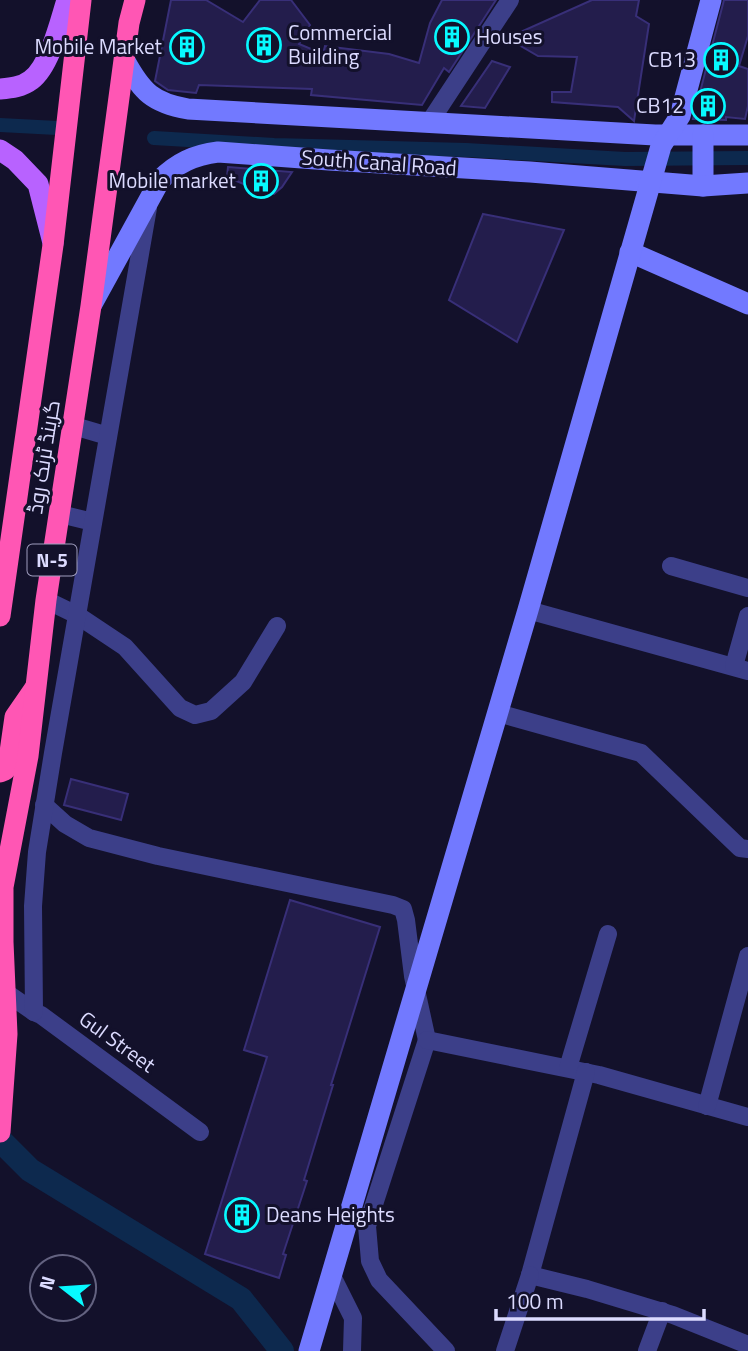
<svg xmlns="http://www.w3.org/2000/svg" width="748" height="1351" viewBox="0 0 748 1351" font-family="'Titillium Web',Cairo,sans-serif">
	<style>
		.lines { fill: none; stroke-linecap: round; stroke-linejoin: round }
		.canal { stroke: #0d294e; stroke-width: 14 }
		.river { stroke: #0d294e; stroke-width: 24 }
		.building { fill: #231d4c; stroke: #382f78; stroke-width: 2 }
		.street { stroke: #3c3f89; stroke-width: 18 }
		.secondary { stroke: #7279ff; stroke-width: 21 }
		.primary { stroke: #b862ff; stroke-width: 21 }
		.highway { stroke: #ff56b4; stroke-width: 21 }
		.labels { text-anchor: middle; stroke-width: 6; stroke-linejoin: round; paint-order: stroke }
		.shield { fill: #13112b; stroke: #a09ebf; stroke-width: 2 }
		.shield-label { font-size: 19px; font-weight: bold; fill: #dcdbff }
		.poi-label { font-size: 21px; fill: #dcdbff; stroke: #13112b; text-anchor: end }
		.street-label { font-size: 21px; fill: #dcdbff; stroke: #13112b }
	</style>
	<rect width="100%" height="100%" fill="#13112b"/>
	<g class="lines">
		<g class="canal">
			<path d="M0 125 57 128"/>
			<path d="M154 138 274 145 466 150 625 159 748 158"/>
		</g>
		<path class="river" d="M0 1140 30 1170 241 1299 282 1351"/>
	</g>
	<g class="building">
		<path d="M171 0H206L243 22 260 0H291L310 25 299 44 323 54 325 46 389 54 419 63 430 23 442 0H496L449 72 444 68 422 105 311 95 312 89 199 85 196 93 168 90 155 81Z"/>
		<path d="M592 0H639L636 16 649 24 634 121 618 107 552 102V92H571L577 57 538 56 507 38Z"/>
		<path d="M724 0H748V36L739 66 748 69V106L745 119 726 117V120L693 119Z"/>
		<path d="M492 61 510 67 485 108 461 106Z"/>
		<path d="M228 167 292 172 282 187 274 194 257 189 256 186 246 185 227 177Z"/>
		<path d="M483 214 564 230 517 342 449 300Z"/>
		<path d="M71 779 128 794 121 820 64 805Z"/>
		<path d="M290 900 380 927 331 1085H333L304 1180 307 1181 283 1254 286 1255 279 1278 205 1254 267 1057 244 1050Z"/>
	</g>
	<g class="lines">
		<g class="street">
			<path d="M429 123 510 0"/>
			<path d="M74 426 108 436"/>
			<path d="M60 514 93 522"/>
			<path d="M671 566 748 588"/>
			<path d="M46 600 77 615 125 647 180 708 195 715 211 711 243 682 277 626"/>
			<path d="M528 610 748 671"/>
			<path d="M734 666 748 616"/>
			<path d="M498 713 641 753 740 848 748 849"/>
			<path d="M44 805 65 824 89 838 158 856 393 905 403 909 406 920 413 976 427 1040"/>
			<path d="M5 992 34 1012 41 1015 200 1132"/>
			<path d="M34 1012 33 906 37 852 53 753 148 208"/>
			<path d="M427 1040 367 1226 370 1261 379 1280 446 1351"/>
			<path d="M427 1040 599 1075 748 1117"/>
			<path d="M568 1068 608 934"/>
			<path d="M586 1072 530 1275 587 1289 673 1315 748 1345"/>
			<path d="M707 1106 748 956"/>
			<path d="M331 1274 353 1318 352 1351"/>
			<path d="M505 1351 530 1275"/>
			<path d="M647 1351 662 1311"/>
		</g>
		<g class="secondary">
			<path d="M125 61C142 92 153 103 188 109L655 135H748"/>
			<path d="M703 135V186"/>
			<path d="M630 252 748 304"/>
			<path d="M92 304 160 180C177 163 194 155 218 152L329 160 530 172 703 186 748 183"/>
			<path d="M309 1351 528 610 661 146 680 116 711 0"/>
		</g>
		<g class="primary">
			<path d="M0 89C11 88 22 87 31 80 50 66 60 22 67 0"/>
			<path d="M0 150 15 160 38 184 53 243"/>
		</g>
		<g class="highway">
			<path d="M0 616 53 245 81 0"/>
			<path d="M0 772 5 770 8 766 15 717 35 688"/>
			<path d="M0 1132 7 1034 3 942V887L28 756 46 600 91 306 129 23 135 0"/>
		</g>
	</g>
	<defs>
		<g id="building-ring" transform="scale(1.75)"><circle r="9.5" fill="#13112b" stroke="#07f9ff" stroke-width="1.5"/><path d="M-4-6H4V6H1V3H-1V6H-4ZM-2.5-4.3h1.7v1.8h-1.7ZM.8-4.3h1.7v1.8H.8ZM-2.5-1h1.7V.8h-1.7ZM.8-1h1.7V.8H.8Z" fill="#07f9ff"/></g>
	</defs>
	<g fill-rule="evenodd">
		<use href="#building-ring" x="452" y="37"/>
		<use href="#building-ring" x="264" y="45"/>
		<use href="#building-ring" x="187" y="47"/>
		<use href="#building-ring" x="721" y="60"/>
		<use href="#building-ring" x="708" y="106"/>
		<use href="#building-ring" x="261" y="181"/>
		<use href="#building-ring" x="242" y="1215"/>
	</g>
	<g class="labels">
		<rect class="shield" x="27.5" y="544.5" width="49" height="31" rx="5"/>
		<g class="shield-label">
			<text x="52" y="567">N-5</text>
		</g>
		<g class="poi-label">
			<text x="288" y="40" text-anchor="start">Commercial<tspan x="288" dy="24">Building</tspan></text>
			<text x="476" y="44" text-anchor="start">Houses</text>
			<text x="162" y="54">Mobile Market</text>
			<text x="696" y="67">CB13</text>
			<text x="684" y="113">CB12</text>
			<text x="236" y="188">Mobile market</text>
			<text x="266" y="1222" text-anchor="start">Deans Heights</text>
		</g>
		<g class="street-label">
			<text transform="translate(379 163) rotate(4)" y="7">South Canal Road</text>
			<text transform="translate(44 457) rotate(-81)" y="7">گرینڈ ٹرنک روڈ</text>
			<text transform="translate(117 1042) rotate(36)" y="7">Gul Street</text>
		</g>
	</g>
	<g transform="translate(63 1288) rotate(287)"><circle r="33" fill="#13112b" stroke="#636280" stroke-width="2"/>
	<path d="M0-5L12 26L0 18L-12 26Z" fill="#07f9ff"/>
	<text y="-10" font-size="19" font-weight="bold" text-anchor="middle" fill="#dcdbff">N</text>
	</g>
	<path d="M496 1309v10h208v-10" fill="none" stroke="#dcdbff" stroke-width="3.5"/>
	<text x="506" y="1309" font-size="21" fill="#dcdbff" stroke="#13112b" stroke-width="5" paint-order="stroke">100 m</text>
</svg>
